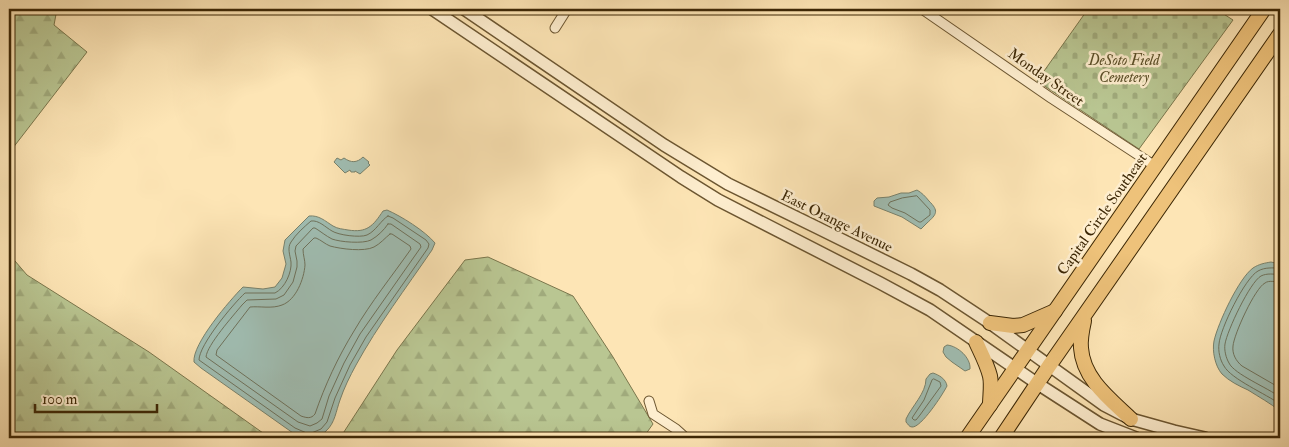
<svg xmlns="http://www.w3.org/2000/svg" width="1289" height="447" viewBox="0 0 1289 447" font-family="'IM FELL Double Pica',serif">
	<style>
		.forest { fill: url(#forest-firs); stroke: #7a764c }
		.cemetery { fill: url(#cemetery-stones); stroke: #7a764c }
		.water { fill: #a0beb3; stroke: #78826d }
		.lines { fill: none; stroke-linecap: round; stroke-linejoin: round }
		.shore { stroke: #6e725c; stroke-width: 1 }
		.minor-casing { stroke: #6c5631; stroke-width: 11 }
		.tertiary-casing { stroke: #6c5631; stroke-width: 14 }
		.primary-casing { stroke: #3c2705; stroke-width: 16 }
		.minor { stroke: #feeecf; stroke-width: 9 }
		.tertiary { stroke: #feeecf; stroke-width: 11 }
		.primary { stroke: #eec27a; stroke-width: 14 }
		.labels { text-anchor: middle; stroke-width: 5; stroke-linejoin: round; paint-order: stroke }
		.park-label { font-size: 15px; font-style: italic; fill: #5b4f28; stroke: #feeecf }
		.street-label { font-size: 15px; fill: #3c2705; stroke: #feeecf }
	</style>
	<defs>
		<pattern id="forest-firs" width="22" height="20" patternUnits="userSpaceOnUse" patternTransform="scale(1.25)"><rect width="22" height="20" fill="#b9c692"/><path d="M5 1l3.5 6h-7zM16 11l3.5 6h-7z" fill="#a0aa7c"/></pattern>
		<pattern id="cemetery-stones" width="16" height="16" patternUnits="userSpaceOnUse" patternTransform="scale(1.25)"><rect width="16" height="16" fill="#b9c692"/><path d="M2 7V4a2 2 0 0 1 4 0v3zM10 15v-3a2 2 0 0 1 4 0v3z" fill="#a0aa7c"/></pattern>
	</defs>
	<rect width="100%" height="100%" fill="#fde5b5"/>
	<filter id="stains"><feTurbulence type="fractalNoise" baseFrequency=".004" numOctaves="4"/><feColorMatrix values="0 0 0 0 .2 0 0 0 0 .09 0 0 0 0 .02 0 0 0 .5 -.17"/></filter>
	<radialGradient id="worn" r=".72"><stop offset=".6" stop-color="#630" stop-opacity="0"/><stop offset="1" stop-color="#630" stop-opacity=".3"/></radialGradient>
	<g class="forest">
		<path d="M9 9H57L54 25 87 52 9 153Z"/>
		<path d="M9 254 27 275 149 352 270 438H9Z"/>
		<path d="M488 257 573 296 613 357 653 424 643 438H340L397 350 465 260Z"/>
	</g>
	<path class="cemetery" d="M1088 9H1216L1233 20 1139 149 1037 81Z"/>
	<g class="water">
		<path d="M363 157 369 162 368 163 370 165 360 174 355 171V172H351L350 170 345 173 334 162 337 158 341 160 344 158C351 163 357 163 363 157Z"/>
		<path d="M917 190C922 193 925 196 929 201 939 211 937 214 927 223 925 225 923 227 921 229L902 217 874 206V201L877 198 889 197 901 193H909Z"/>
		<path d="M387 210C401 216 425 231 435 243L432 250C406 288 378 325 356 365 350 376 344 388 340 400 336 411 335 423 326 431 317 440 304 436 293 433L201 368 194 362C192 344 230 300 243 287L263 289 275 287 282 278 286 264 283 251 285 240 309 216C319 215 325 221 333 226 338 229 343 229 348 230 367 233 373 226 383 211Z"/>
		<path d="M1271 262 1280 264V411C1270 403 1259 397 1248 390 1239 386 1229 381 1222 374 1215 366 1212 351 1214 341 1218 323 1239 278 1253 268 1259 264 1265 263 1271 262Z"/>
		<path d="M947 345C958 346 971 358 970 369L965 371 952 362 946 357 943 352 944 347Z"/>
		<path d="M933 373C939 375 946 379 947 386 943 394 921 428 912 427 909 427 908 424 906 422V419C912 406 926 393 926 379L930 374Z"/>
	</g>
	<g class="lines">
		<g class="shore">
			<path d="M917 196 930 210V215L921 222H919L905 213 892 208 888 205 890 202 902 198Z"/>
			<path d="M388 216 393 218 426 240 429 244 428 248 366 337 350 365 335 398 327 422 321 429 309 434 295 428 199 360C199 345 233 304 245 293H275C285 288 292 272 291 262 290 255 287 248 291 242 296 234 304 227 311 221 319 220 325 227 332 231 338 235 360 238 367 235 376 231 381 220 388 216Z"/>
			<path d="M388 224H391L420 244 421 247 360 334 344 363 329 396 322 419 317 423 310 426 298 422 206 357C207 345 233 316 242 305L247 300 276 299 284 295 293 282 297 267V261L295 251 296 246 313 228H315C320 231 326 236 332 239 340 242 363 244 371 240 378 236 384 230 388 224Z"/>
			<path d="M390 234H392L410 246 411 249C392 276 371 302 354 331 338 357 325 385 315 414 311 419 307 418 301 416L216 355 217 350 250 307C260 306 272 309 282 305 296 300 304 279 305 265 305 260 303 255 303 249L314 238H316C321 240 325 244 330 246 341 249 364 252 374 247 380 244 385 238 390 234Z"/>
			<path d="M1280 268C1273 268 1265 267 1258 271 1245 278 1220 329 1219 344 1218 351 1220 360 1224 366 1231 379 1266 394 1280 404"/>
			<path d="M1280 275C1274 274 1267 273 1261 276 1250 282 1227 331 1225 344 1224 350 1226 358 1229 363 1234 374 1268 388 1280 397"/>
			<path d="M1280 282C1275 282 1269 280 1265 283 1255 288 1234 334 1233 346 1232 354 1236 361 1242 366L1280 388"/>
			<path d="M934 379 940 382 941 386 920 415 916 420H914L912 418 924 400 932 380Z"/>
		</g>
		<g class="minor-casing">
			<g id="minor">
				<path d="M922 9 1051 98 1155 166"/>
				<path d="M555 28 567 9"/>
				<path d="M649 401 653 414 676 429 686 438"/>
			</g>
		</g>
		<g class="tertiary-casing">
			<g id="tertiary">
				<path d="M432 9 681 177 718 200 880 283 930 310 1038 384 1100 424 1136 438"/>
				<path d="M464 9 664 145 728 184 818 228 911 274 940 290 990 323 1104 405 1131 419 1174 431 1205 438"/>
			</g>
		</g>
		<g class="primary-casing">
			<g id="primary">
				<path d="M1084 321C1082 330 1080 339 1081 348 1083 379 1110 399 1131 419"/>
				<path d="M990 323 1013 326 1023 325 1055 311"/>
				<path d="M976 342C981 353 987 364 990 376 992 385 990 395 990 405"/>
				<path d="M967 438 1264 9"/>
				<path d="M1001 438 1049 366 1280 34"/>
			</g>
		</g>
		<use href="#minor" class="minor"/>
		<use href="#tertiary" class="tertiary"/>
		<use href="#primary" class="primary"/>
	</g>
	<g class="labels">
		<g class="park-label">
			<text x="1124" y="65">DeSoto Field<tspan x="1124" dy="17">Cemetery</tspan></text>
		</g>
		<g class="street-label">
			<text transform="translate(1046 77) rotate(35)" y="5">Monday Street</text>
			<text transform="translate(1102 214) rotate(-55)" y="5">Capital Circle Southeast</text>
			<text transform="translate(837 221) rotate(26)" y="5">East Orange Avenue</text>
		</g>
	</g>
	<rect width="1289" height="447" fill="none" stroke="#fde5b5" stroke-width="30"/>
	<rect x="10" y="10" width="1269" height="427" fill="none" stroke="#3c2705" stroke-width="2.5"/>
	<rect x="15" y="15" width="1259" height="417" fill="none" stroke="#3c2705"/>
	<path d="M35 404v8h122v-8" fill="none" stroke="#3c2705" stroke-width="2.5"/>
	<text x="42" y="404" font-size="15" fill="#3c2705" stroke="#feeecf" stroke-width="4" paint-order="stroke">100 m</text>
	<rect width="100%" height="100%" filter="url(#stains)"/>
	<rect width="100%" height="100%" fill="url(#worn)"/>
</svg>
